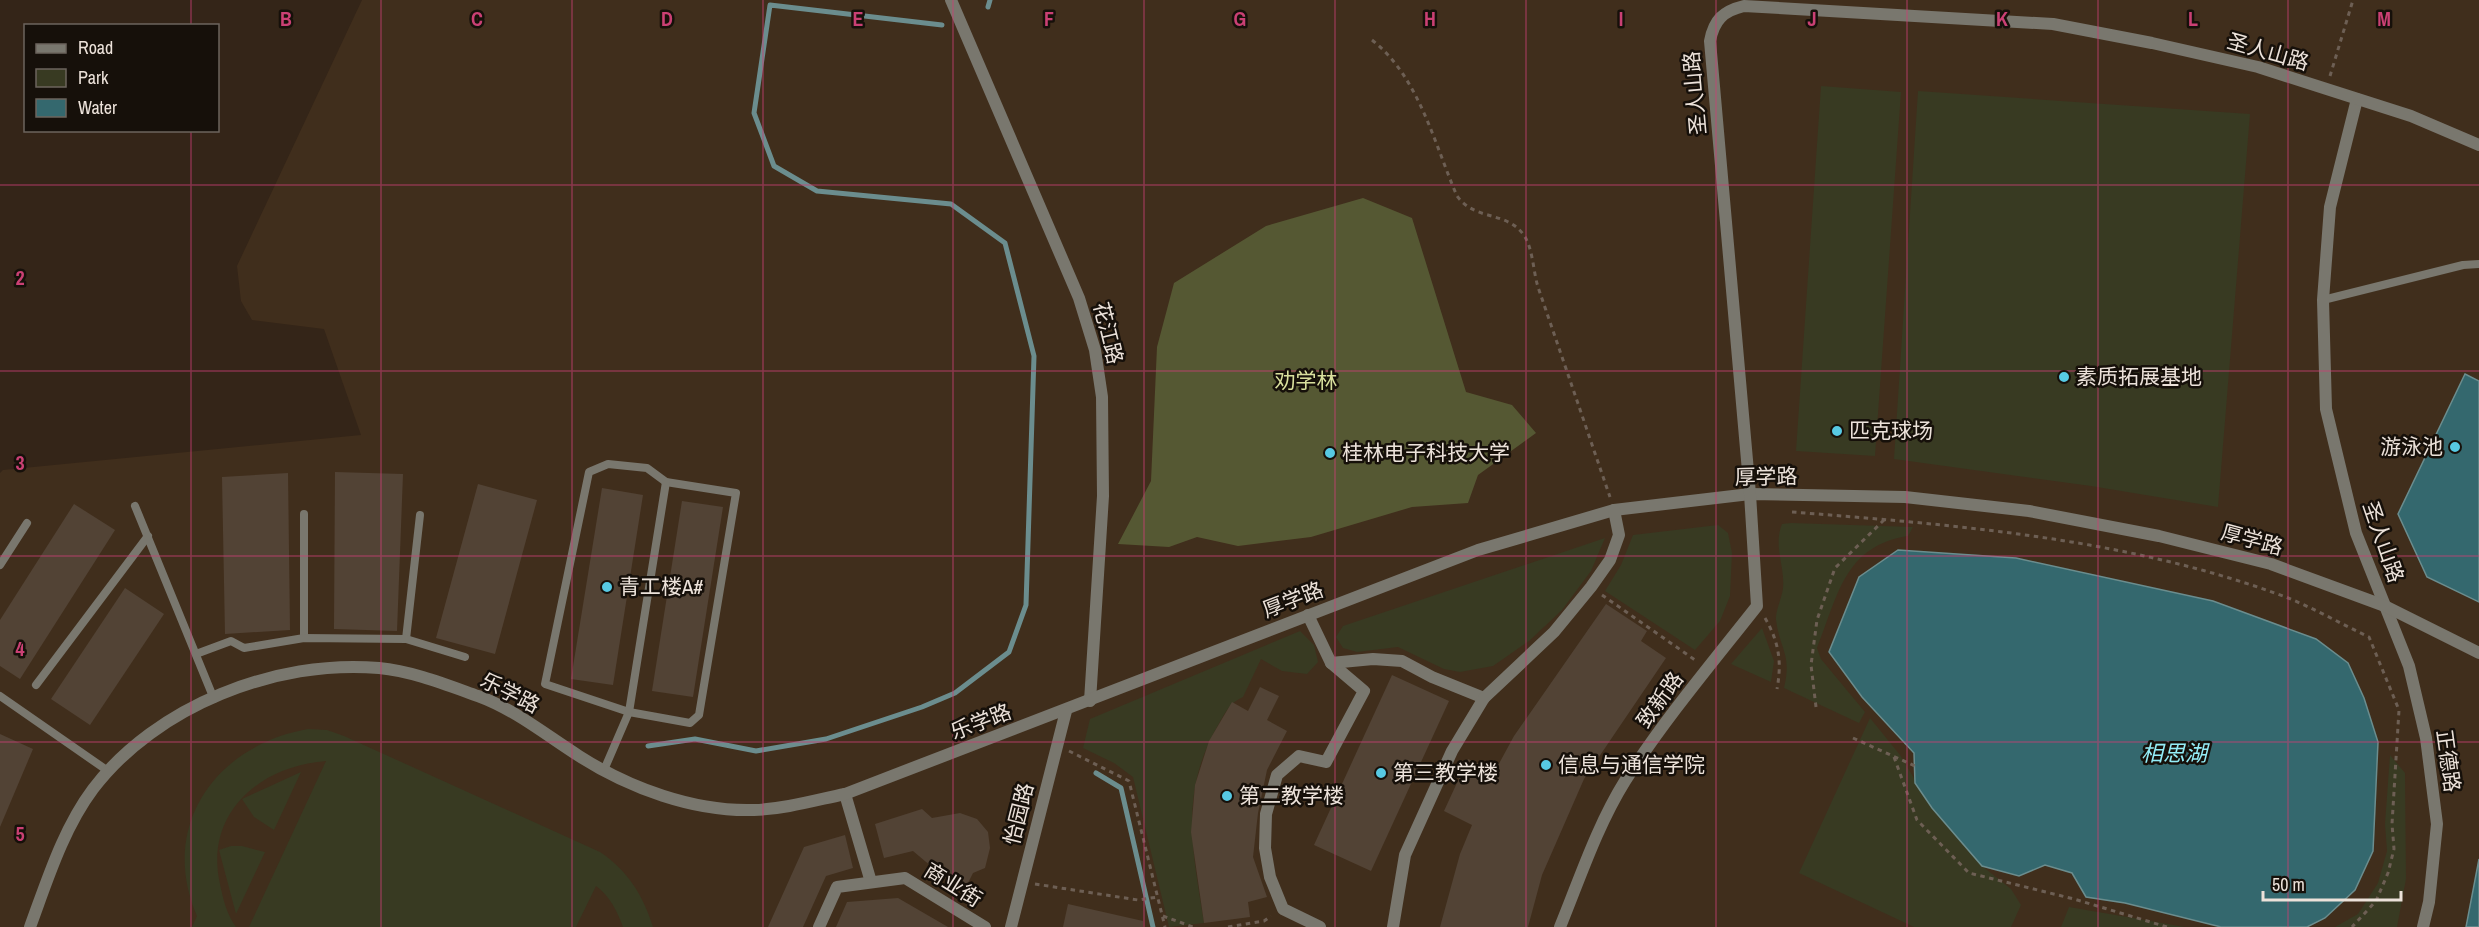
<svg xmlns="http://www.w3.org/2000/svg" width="2479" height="927" viewBox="0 0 2479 927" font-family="'Archivo Narrow','Noto Sans SC',sans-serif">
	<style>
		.built { fill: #402e1c }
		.green { fill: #383a22 }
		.forest { fill: #555833 }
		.water { fill: #34686e; stroke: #6b8d8e; stroke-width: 1.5 }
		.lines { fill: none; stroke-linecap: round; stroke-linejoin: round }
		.stream { stroke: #6b8d8e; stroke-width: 5 }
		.building { fill: #524335 }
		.path { stroke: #6d5f54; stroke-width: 3; stroke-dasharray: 4.5 4.5; stroke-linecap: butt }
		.service { stroke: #79776e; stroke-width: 8 }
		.pedestrian { stroke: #79776e; stroke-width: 12 }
		.minor { stroke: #79776e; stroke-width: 12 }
		.grid { fill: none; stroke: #ca4074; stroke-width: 1.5; stroke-opacity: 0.55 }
		.poi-dot { fill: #57c9e3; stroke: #16100a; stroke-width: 2 }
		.labels { text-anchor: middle; stroke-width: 5; stroke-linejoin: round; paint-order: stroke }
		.street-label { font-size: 21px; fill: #ece2da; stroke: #16100a }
		.poi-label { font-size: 21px; fill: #ece2da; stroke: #16100a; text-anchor: start }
		.park-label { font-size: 21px; fill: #d9df9d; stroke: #16100a }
		.water-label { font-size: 22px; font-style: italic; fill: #94edf7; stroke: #16100a }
		.grid-label { font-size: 20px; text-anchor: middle; font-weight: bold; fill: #ca4074; stroke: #16100a; stroke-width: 5; stroke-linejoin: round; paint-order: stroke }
	</style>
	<rect width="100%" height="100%" fill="#342518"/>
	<path class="built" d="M362 0H2479V927H0V473L3 470 361 435 324 329 252 320 241 301 237 266Z"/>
	<g class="green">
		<path d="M1821 86 1901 92 1875 456 1796 451Z"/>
		<path d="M1918 91 2250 114 2218 507 2091 486 1894 459Z"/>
		<path d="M1791 523 1913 527 1908 536C1844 546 1838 596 1817 648L1821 659 1865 712 1859 723 1784 688C1792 654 1780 650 1776 620 1775 611 1782 598 1783 588 1785 566 1773 546 1782 524Z"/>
		<path d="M1718 525 1728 533 1732 553 1730 596 1720 621 1695 650 1605 591 1621 565 1633 535Z"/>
		<path d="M1605 538 1591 571 1562 610 1529 641 1493 666 1460 672 1444 669 1398 647 1357 652 1343 648 1336 637 1343 626Z"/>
		<path d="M1762 628 1774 661 1771 682 1731 664Z"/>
		<path d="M1300 631 1314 645 1318 662 1307 674 1282 671 1261 659 1243 697C1229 703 1225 713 1217 727 1179 794 1193 852 1204 923L1169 927 1133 777 1114 763 1083 748 1090 719Z"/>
		<path d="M1870 718 1900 755 1932 808 1982 866 2011 889 2021 905 2011 927H1914L1799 873Z"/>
		<path d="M308 729 327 730 344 736 600 852C628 871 643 895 653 927H623C617 911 610 896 596 886L576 927H249L326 761C260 766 204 813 220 884 223 899 227 915 236 927H192L197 916C158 826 216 745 308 729Z"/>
		<path d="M2390 755 2405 773 2406 879 2397 927H2335L2358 914 2378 883 2387 851 2385 824Z"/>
		<path d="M301 772 274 830 254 817 242 799Z"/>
		<path d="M231 846H242L265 852 236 914 219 850Z"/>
		<path d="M2069 907 2185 927H2061Z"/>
	</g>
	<path class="forest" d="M1363 198 1412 218 1466 392 1512 405 1536 433 1478 475 1468 503 1412 507 1311 537 1238 546 1197 537 1169 547 1118 544 1151 481 1157 347 1174 283 1266 226Z"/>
	<g class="water">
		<path d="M2465 374 2479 381V602L2427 577 2398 514Z"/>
		<path d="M1898 550 2016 558 2213 601 2316 639 2348 663 2364 698 2378 742 2373 851 2355 890 2325 918 2307 927H2221L2125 903 2086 897 2072 873 2045 865 2019 876 1982 866 1932 808 1915 783 1914 753 1862 697 1829 652 1859 577Z"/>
		<path d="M2479 859V927H2466Z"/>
	</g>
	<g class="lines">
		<g class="stream">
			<path d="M988 7 990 0"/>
			<path d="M648 746 695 739 756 751 826 739 922 707 955 693 1009 652 1026 605 1034 356 1005 243 951 204 817 191 774 166 754 113 770 5 942 25"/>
			<path d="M1096 773 1121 788 1153 927"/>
		</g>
	</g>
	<g class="building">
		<path d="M335 472 403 474 397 631 334 629Z"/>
		<path d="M288 473 290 630 225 634 222 477Z"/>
		<path d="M478 484 537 500 495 654 436 638Z"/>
		<path d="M602 488 643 495 613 685 571 679Z"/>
		<path d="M682 501 723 507 693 697 652 691Z"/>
		<path d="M74 504 115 530 20 679 0 666V620Z"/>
		<path d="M125 588 164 614 90 725 51 699Z"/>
		<path d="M1606 604 1647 631 1641 641 1666 658 1584 779 1542 875 1528 927H1440L1460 854 1472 825 1444 811 1468 759 1495 771 1514 736Z"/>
		<path d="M1392 675 1449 701 1371 871 1314 845Z"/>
		<path d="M1260 687 1279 696 1267 720 1287 731 1267 770 1258 813 1253 857 1267 897 1248 902 1250 917 1204 923 1191 832 1195 785 1209 741 1232 702 1248 711Z"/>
		<path d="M0 734 33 749 0 827Z"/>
		<path d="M922 809 932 818 960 813 977 819 988 832 990 848 985 868 973 873 963 893 913 851 884 858 875 824Z"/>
		<path d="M845 835 853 868 826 876 803 927H768L804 847Z"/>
		<path d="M898 898 948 927H836L847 902Z"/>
		<path d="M1068 904 1143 921V927H1063Z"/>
	</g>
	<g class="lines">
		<g class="path">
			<path d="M1372 40C1419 77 1434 143 1457 196 1475 221 1506 211 1523 234 1533 247 1533 271 1538 287 1562 357 1586 427 1610 497"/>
			<path d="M2330 76 2353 0"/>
			<path d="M1792 512C1957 525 2126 538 2283 596 2312 607 2341 624 2369 637L2399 710 2392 824 2394 849 2388 873 2376 901 2352 927"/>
			<path d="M1602 595 1695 660"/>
			<path d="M1765 618C1779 642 1782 662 1777 689"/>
			<path d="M1816 707 1811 665 1817 620 1835 568 1884 520"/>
			<path d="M1853 738 1915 766"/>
			<path d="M1069 751 1129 781 1165 927"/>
			<path d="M1894 757 1917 820 1969 873 2074 899 2167 927"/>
			<path d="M1035 884 1138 900 1158 897"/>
			<path d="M1163 916 1193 927"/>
			<path d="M1228 927 1264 921 1271 916"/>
		</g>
		<g class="service">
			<path d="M2323 300 2463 265 2479 264"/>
			<path d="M608 464 647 468 666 482 736 493 699 715 690 723 629 712 545 684 589 472Z"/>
			<path d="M135 506 214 699"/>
			<path d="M0 565 27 523"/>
			<path d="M304 638V514"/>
			<path d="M406 639 420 515"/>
			<path d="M196 654 231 641 244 648 304 638 406 639 465 657"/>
			<path d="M36 685 148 536"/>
			<path d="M0 696 108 771"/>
			<path d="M604 770 629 712 666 482"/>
		</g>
		<g class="pedestrian">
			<path d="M845 794 871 882"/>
			<path d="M819 927 837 887 905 878 985 927"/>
		</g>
		<g class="minor">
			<path d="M951 0 1079 298 1095 350 1102 397 1103 496 1090 701"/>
			<path d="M2357 99 2330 207 2323 300 2326 409 2356 533 2409 666 2426 738 2437 824 2429 902 2423 927"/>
			<path d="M1308 615 1331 663 1364 691 1326 762 1299 756 1277 775 1266 814 1265 848 1270 877 1283 909 1320 927"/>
			<path d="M1331 663 1373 659 1402 661 1432 677 1484 698"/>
			<path d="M30 927C47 881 63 829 93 789 156 706 276 659 379 668 412 671 447 685 478 696 514 709 546 735 579 756 629 788 694 812 754 810 785 809 816 800 845 794L1478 550 1614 510 1750 494 1905 497 2029 511 2159 536 2271 564 2385 606 2479 653"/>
			<path d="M1011 927 1066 711"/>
			<path d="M1393 927 1405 855 1452 751 1484 698 1554 632 1591 587 1610 560 1619 535 1614 510"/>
			<path d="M1560 927C1580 878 1597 826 1625 781 1664 720 1712 663 1757 606L1750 494 1710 41C1714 20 1723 11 1744 6L2053 24 2152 43 2258 67 2411 116 2479 145"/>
		</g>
	</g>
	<path class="grid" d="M191 0V26M381 0V927M572 0V927M763 0V927M953 0V927M1144 0V927M1335 0V927M1526 0V927M1716 0V927M1907 0V927M2098 0V927M2288 0V927M191 130V927M0 185H2479M0 371H2479M0 556H2479M0 742H2479"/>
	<g class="poi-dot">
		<circle cx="2064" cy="377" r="6"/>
		<circle cx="1837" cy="431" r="6"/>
		<circle cx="2455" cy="447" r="6"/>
		<circle cx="1330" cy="453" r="6"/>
		<circle cx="607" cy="587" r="6"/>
		<circle cx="1546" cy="765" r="6"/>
		<circle cx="1381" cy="773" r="6"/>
		<circle cx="1227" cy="796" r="6"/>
	</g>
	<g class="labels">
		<g class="street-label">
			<text transform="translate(2268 52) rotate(16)" y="7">圣人山路</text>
			<text transform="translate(1695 93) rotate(-95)" y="7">圣人山路</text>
			<text transform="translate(1108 333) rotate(76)" y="7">花江路</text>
			<text transform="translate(1766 477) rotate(-1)" y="7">厚学路</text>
			<text transform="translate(2252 540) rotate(15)" y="7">厚学路</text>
			<text transform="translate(2383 542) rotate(71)" y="7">圣人山路</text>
			<text transform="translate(1293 600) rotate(-21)" y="7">厚学路</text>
			<text transform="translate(510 693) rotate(27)" y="7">乐学路</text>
			<text transform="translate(1660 700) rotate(-54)" y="7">致新路</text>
			<text transform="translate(981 722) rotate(-21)" y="7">乐学路</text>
			<text transform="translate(2448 761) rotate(82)" y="7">正德路</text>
			<text transform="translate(1019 814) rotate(-76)" y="7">怡园路</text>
			<text transform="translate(953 885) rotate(32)" y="7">商业街</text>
		</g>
		<g class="poi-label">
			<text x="2076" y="384">素质拓展基地</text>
			<text x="1849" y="438">匹克球场</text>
			<text x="2443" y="454" text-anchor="end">游泳池</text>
			<text x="1342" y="460">桂林电子科技大学</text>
			<text x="619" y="594">青工楼A#</text>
			<text x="1558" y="772">信息与通信学院</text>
			<text x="1393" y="780">第三教学楼</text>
			<text x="1239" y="803">第二教学楼</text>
		</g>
		<g class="park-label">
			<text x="1306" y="388">劝学林</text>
		</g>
		<g class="water-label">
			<text x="2174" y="761">相思湖</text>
		</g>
	</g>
	<g class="grid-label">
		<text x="286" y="26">B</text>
		<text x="477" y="26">C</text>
		<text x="667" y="26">D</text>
		<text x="858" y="26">E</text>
		<text x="1049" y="26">F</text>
		<text x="1240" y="26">G</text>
		<text x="1430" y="26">H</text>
		<text x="1621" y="26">I</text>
		<text x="1812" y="26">J</text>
		<text x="2002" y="26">K</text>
		<text x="2193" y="26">L</text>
		<text x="2384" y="26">M</text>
		<text x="20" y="285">2</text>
		<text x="20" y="470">3</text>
		<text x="20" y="656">4</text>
		<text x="20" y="841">5</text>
	</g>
	<rect x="24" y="24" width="195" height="108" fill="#16100a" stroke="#6c645d" stroke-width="1.5"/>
	<rect x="36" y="44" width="30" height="9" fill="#79776e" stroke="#6c645d" stroke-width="1.5"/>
	<text x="78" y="54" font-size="18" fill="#ece2da">Road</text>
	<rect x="36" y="69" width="30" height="18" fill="#383a22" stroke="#6c645d" stroke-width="1.5"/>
	<text x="78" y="84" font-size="18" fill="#ece2da">Park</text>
	<rect x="36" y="99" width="30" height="18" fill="#34686e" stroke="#6c645d" stroke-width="1.5"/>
	<text x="78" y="114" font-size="18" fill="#ece2da">Water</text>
	<path d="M2263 891v9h138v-9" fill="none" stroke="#ece2da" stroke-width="3"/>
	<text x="2272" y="891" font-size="18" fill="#ece2da" stroke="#16100a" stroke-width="4.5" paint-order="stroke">50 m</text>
</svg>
